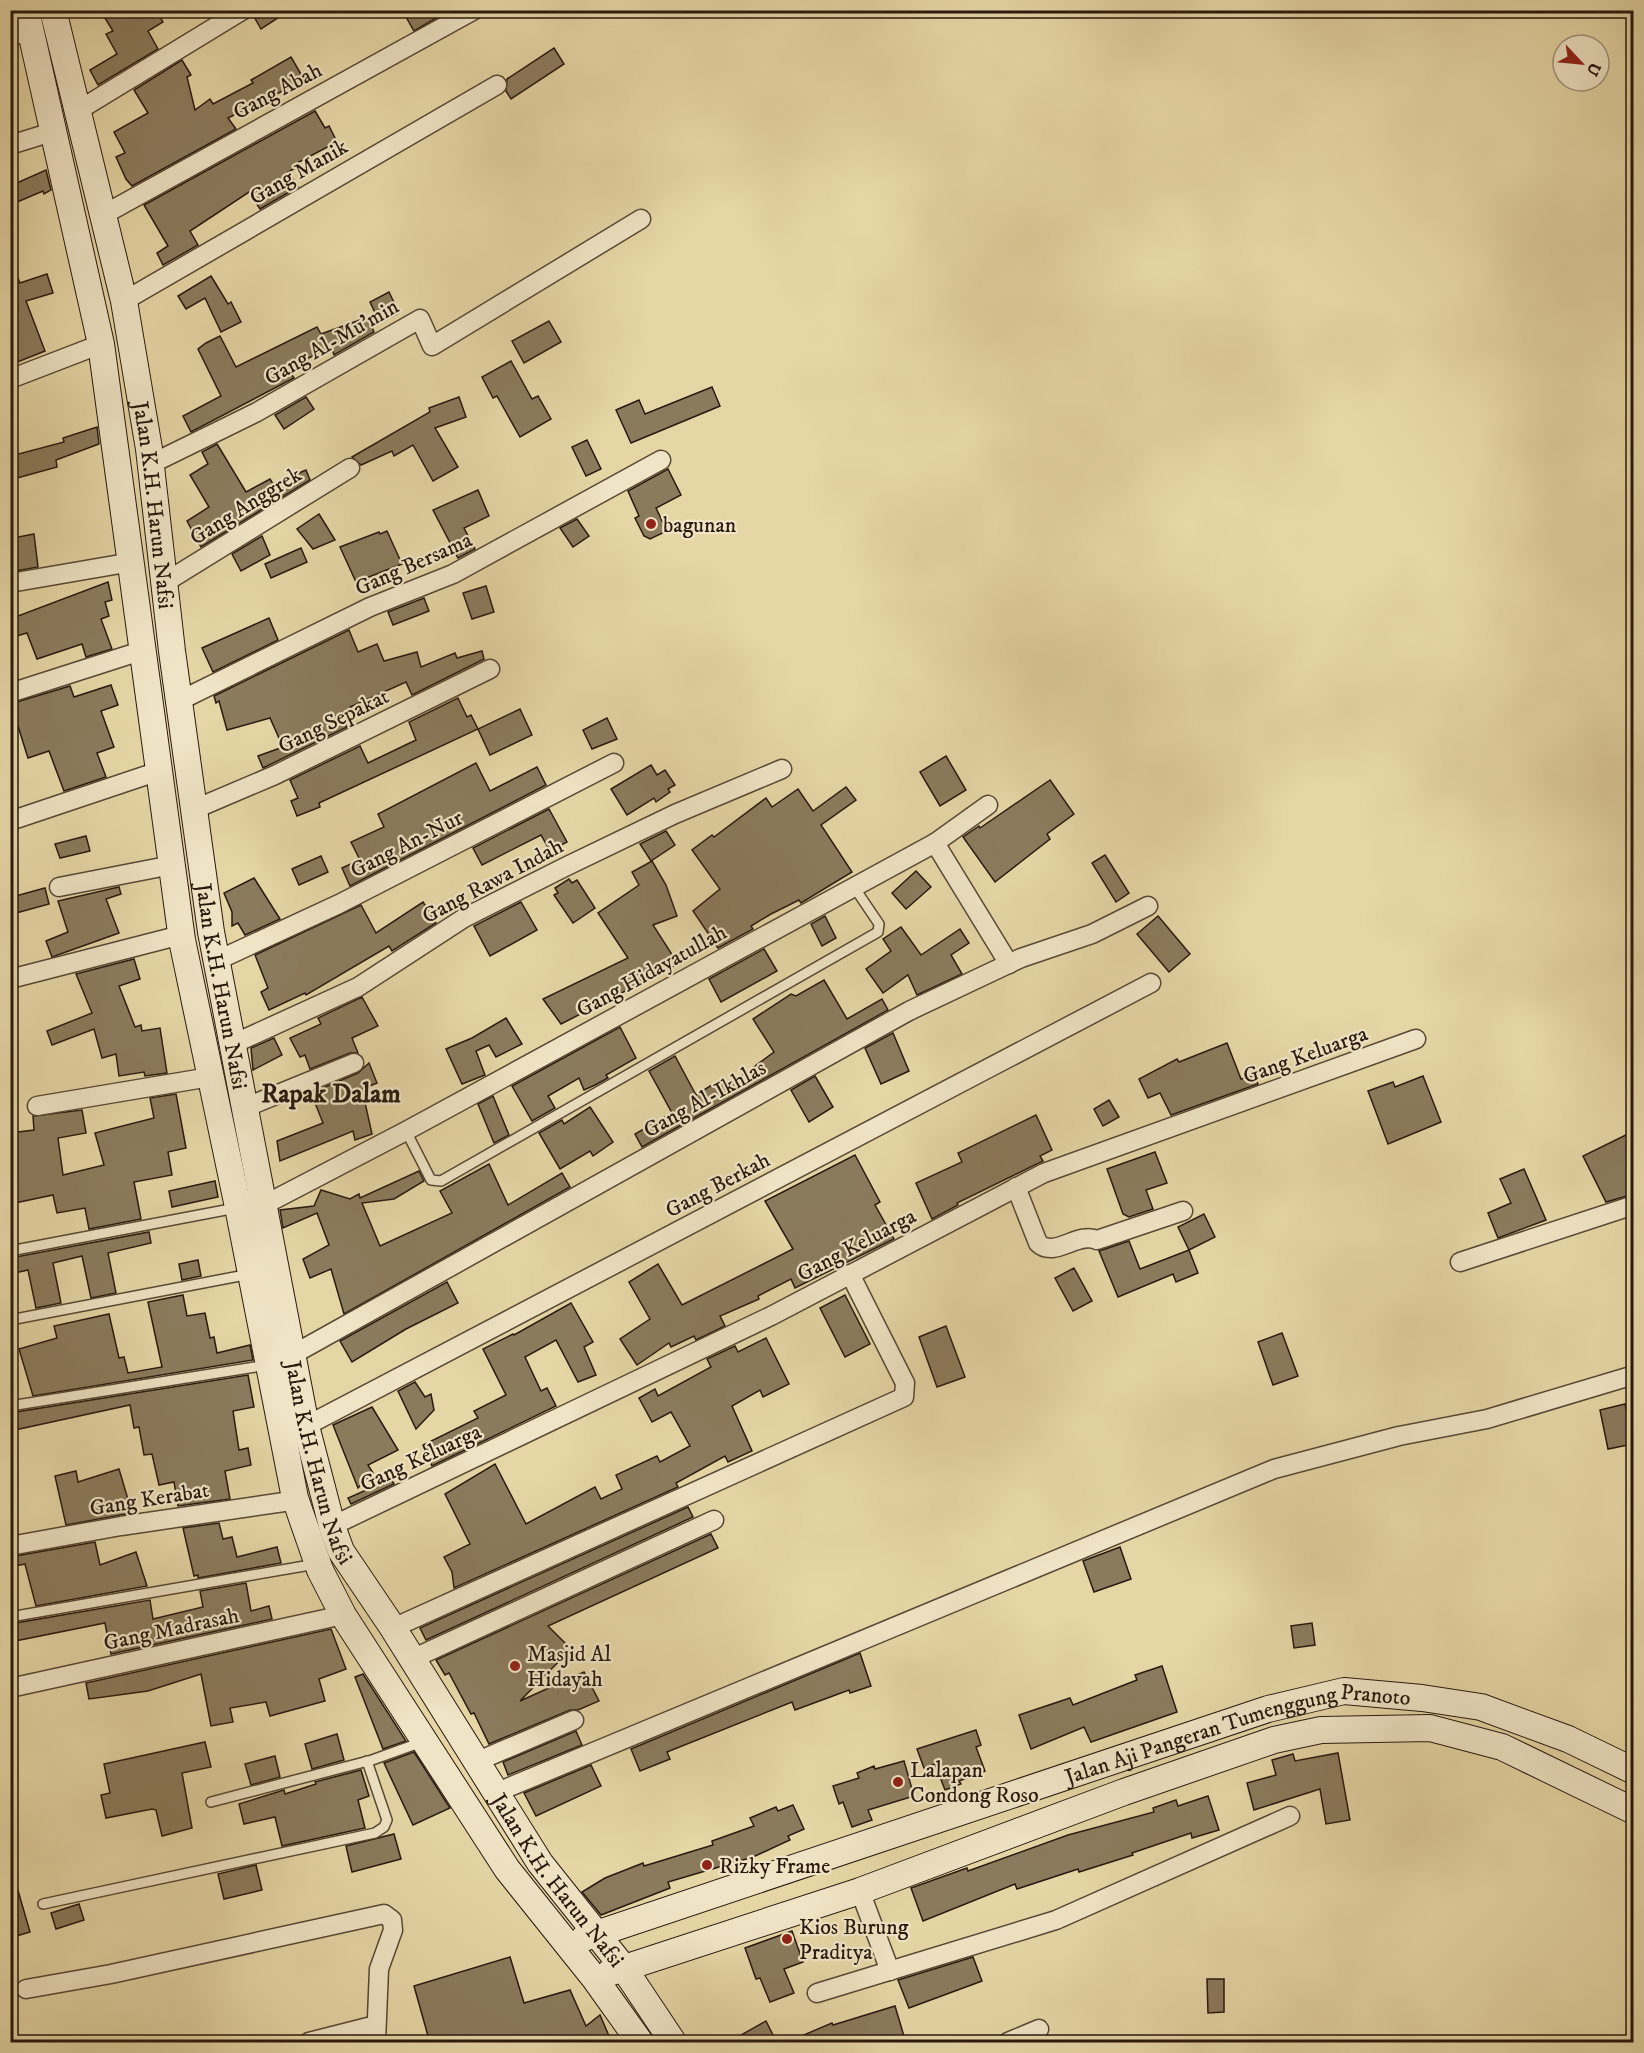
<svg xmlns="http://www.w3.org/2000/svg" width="1644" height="2053" viewBox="0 0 1644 2053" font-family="'IM FELL DW Pica',serif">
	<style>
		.building { fill: #8b7b5d; stroke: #29190e; stroke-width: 1.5 }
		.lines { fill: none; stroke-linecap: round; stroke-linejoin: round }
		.lane-casing { stroke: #584834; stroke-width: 12 }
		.street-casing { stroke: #584834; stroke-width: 21 }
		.secondary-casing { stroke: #29190e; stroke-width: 28 }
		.lane { stroke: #efe4c5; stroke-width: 9 }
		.street { stroke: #efe4c5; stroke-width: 18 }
		.secondary { stroke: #efe4c5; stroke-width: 26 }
		.poi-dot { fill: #8f2418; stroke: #efe4c5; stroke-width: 2 }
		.labels { text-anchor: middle; stroke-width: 4.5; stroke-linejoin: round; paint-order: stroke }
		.street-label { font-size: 22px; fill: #29190e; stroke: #efe4c5 }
		.poi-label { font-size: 22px; fill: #29190e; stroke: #efe4c5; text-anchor: start }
		.quarter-label { font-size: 26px; font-weight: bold; fill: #29190e; stroke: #efe4c5 }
	</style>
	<rect width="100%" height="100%" fill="#e6d6a6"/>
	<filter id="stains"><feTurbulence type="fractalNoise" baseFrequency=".00333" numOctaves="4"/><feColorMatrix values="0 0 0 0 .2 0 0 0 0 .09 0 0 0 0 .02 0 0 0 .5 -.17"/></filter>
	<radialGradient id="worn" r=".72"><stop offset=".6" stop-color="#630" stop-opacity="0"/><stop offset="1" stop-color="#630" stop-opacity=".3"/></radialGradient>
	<g class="building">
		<path d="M100 10H156L163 22 148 31 158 49 98 85 90 70 117 54 106 34 113 31Z"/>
		<path d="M254 10H290L261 29 253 15Z"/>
		<path d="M402 10H450L414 31Z"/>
		<path d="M554 48 564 64 511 99 506 91 507 79Z"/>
		<path d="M291 57 302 76 297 79 299 83 228 118 236 129 132 186 126 179 116 157 125 153 114 132 148 113 134 90 182 60 191 75 187 77 195 110 210 99 213 104 253 83 251 80Z"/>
		<path d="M315 111 325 128 329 126 337 142 297 163 299 166 288 172 298 187 260 209 249 192 190 231 198 245 163 265 157 253 168 246 144 205Z"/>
		<path d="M46 170 51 190 44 194 43 191 10 205V186Z"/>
		<path d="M12 263 20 283 47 274 53 293 26 301 45 351 10 365Z"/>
		<path d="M211 276 228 304 231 302 241 322 221 332 205 298 186 309 178 296Z"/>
		<path d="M389 292 399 313 380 323 370 302Z"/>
		<path d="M368 317 374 332 334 355 331 346 288 369 294 378 191 432 183 416 221 396 198 349 206 343 220 336 236 367 317 327 321 334Z"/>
		<path d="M549 321 561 342 524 363 512 341Z"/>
		<path d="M511 361 532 399 538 396 551 419 520 437 497 396 493 398 482 377Z"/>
		<path d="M712 387 720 406 631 443 616 410 639 400 645 414Z"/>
		<path d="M306 397 314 409 284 429 275 415Z"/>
		<path d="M459 397 466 417 435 428 458 467 433 481 413 445 394 456 392 451 361 465 352 457 430 412 429 408Z"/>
		<path d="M97 427 99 444 56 460 57 467 17 478 11 456 64 442 63 438Z"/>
		<path d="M587 440 601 469 586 476 572 447Z"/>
		<path d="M217 444 246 492 270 479 273 484 306 470 310 480 201 547 187 521 209 507 190 475 208 464 202 452Z"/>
		<path d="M668 469 681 495 656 508 667 531 650 539 644 536 635 518 639 516 628 491Z"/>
		<path d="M478 490 489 516 464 528 475 549 458 558 433 510Z"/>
		<path d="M319 514 335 540 313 549 297 529Z"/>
		<path d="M577 519 589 536 573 547 560 528Z"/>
		<path d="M387 531 402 564 356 582 340 547 379 532 380 534Z"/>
		<path d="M34 534 38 567 10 572V555H16L13 538Z"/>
		<path d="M262 536 270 555 241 571 232 554Z"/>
		<path d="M301 548 307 562 271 578 265 564Z"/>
		<path d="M108 582 112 600 105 602 109 616 101 619 112 649 86 657 82 644 37 659 27 633 10 638V619Z"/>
		<path d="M486 586 494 612 472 619 463 593Z"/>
		<path d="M424 598 429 611 393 625 388 612Z"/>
		<path d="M269 618 278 640 213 672 202 648Z"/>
		<path d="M349 630 358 652 377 644 384 661 417 652 421 667 455 653 457 658 482 651 484 659 412 695 406 682 350 707 352 709 341 714 347 727 263 768 258 756 283 747 270 718 227 730 219 701 216 703 214 696Z"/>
		<path d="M111 685 118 705 101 711 114 747 97 753 106 777 64 791 49 751 28 758 17 723 10 725V704L70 686 74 697Z"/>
		<path d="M458 698 467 717 471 715 478 729 319 803 320 807 297 816 291 801 298 798 290 780 360 746 368 763 416 740 409 722Z"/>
		<path d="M520 709 532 735 490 755 478 729Z"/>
		<path d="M607 718 617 739 592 749 583 730Z"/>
		<path d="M946 756 966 790 940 806 920 772Z"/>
		<path d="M476 763 490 791 537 767 546 785 350 886 342 868 360 860 351 842 384 827 378 814Z"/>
		<path d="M651 765 657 775 665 770 675 785 668 789 670 792 656 802 654 798 627 815 611 789Z"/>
		<path d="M1050 780 1074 814 1047 834 1050 839 995 882 963 837 979 826 980 828Z"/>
		<path d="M846 787 856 800 821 825 852 872 801 903 799 900 771 914 751 926 753 929 718 948 693 911 720 889 692 850 712 835 714 837 766 798 772 807 798 789 813 811Z"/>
		<path d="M549 809 567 842 550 851 541 835 482 865 473 848Z"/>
		<path d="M666 831 675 845 651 861 640 844Z"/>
		<path d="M86 836 90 851 60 858 55 844Z"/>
		<path d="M1105 855 1129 893 1116 902 1092 863Z"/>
		<path d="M321 856 328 872 299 885 292 869Z"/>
		<path d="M652 861 666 885 677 916 653 925 678 964 561 1024 543 999 628 958 598 913 639 885 632 872Z"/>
		<path d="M916 871 931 887 906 909 892 893Z"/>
		<path d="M254 878 280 919 245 935 238 923 232 926V912L224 893Z"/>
		<path d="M569 879 572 883 577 880 595 908 573 923 554 895 558 893 555 888Z"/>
		<path d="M119 887 121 894 106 899 119 933 52 957 46 941 68 932 58 901Z"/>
		<path d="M45 888 49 904 16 913 12 897Z"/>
		<path d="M423 902 436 923 392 951 389 946 306 995 305 993 269 1010 261 992 268 988 255 955 361 905 376 933Z"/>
		<path d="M521 902 537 930 490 956 474 926Z"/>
		<path d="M825 916 836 938 822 946 811 924Z"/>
		<path d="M1158 916 1190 954 1169 972 1137 934Z"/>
		<path d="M901 927 921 955 960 929 969 943 951 955 962 974 917 995 908 975 883 993 866 969 891 951 883 939Z"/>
		<path d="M764 949 777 971 721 1002 709 979Z"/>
		<path d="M134 959 140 979 119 986 135 1027 141 1025 142 1031 160 1028 167 1073 145 1076 144 1072 119 1076 116 1054 102 1058 94 1029 52 1045 47 1031 92 1013 76 974Z"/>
		<path d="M824 980 847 1019 882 999 888 1010 642 1147 635 1134 672 1113 649 1071 675 1056 696 1095 723 1078 728 1086 774 1052 753 1019 791 994 796 996Z"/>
		<path d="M362 997 378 1026 352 1038 358 1053H350L310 1069 305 1055 300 1057 290 1038 321 1024 318 1018Z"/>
		<path d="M506 1018 522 1044 496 1057 489 1045 476 1051 485 1075 462 1084 446 1049 472 1038Z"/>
		<path d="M620 1027 636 1058 606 1075 608 1078 595 1085 584 1090 579 1078 548 1096 555 1108 532 1121 512 1086Z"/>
		<path d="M893 1033 909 1071 881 1084 865 1048Z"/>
		<path d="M274 1038 282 1055 253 1070 251 1048Z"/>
		<path d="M1227 1043 1241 1079 1255 1075 1258 1084 1171 1115 1160 1093 1148 1098 1139 1079 1177 1059 1179 1062Z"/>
		<path d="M369 1063 377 1083 362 1089 372 1134 355 1140 353 1131 280 1161 277 1141 323 1123 311 1093 358 1073Z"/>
		<path d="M815 1076 833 1107 809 1122 791 1090Z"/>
		<path d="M1423 1076 1441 1122 1388 1144 1368 1091 1393 1082 1395 1087Z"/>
		<path d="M176 1094 186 1148 168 1152 172 1175 134 1182 141 1219 89 1229 85 1208 57 1213 53 1195 10 1204V1133L34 1130 33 1116 82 1110 86 1133 58 1138 63 1175 104 1165 95 1133 154 1118 150 1098Z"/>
		<path d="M493 1096 509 1135 494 1143 478 1104Z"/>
		<path d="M1109 1100 1119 1117 1103 1126 1094 1109Z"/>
		<path d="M590 1107 613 1142 593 1156 590 1151 560 1169 539 1133 562 1120 564 1124Z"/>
		<path d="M1036 1115 1052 1150 1040 1156 1043 1161 957 1203 958 1205 932 1219 916 1183 962 1162 958 1153Z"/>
		<path d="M1634 1131V1194L1606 1202 1583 1156Z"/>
		<path d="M1155 1152 1167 1183 1146 1190 1153 1209 1129 1217 1123 1214 1107 1169Z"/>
		<path d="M855 1155 880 1202 875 1205 894 1239 795 1288 791 1279 758 1296 759 1299 720 1316 725 1326 696 1340 694 1336 671 1347 669 1343 637 1365 620 1339 650 1319 629 1282 658 1264 682 1305 793 1249 765 1201Z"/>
		<path d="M489 1164 508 1205 562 1173 570 1187 344 1314 331 1269 310 1278 303 1259 329 1245 317 1213 283 1228 280 1210 314 1206 321 1190 350 1199 359 1194 360 1198 419 1171 424 1181 394 1199 362 1203 380 1246 452 1213 440 1191Z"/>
		<path d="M1524 1169 1546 1220 1498 1238 1488 1213 1511 1203 1500 1179Z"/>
		<path d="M215 1181 218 1197 172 1207 169 1191Z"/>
		<path d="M1204 1214 1215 1237 1189 1250 1178 1227Z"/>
		<path d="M149 1232 151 1243 108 1253 116 1293 91 1298 82 1256 53 1263 61 1303 36 1308 28 1270 10 1274V1258Z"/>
		<path d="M1129 1241 1140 1269 1189 1250 1198 1273 1176 1282 1173 1274 1118 1297 1099 1251Z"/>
		<path d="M198 1260 201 1276 182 1280 179 1264Z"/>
		<path d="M1074 1268 1092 1301 1073 1311 1055 1278Z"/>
		<path d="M447 1282 458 1303 406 1329 352 1362 340 1341Z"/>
		<path d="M183 1295 187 1316 205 1313 210 1338 214 1337 217 1353 250 1345 253 1360 33 1396 19 1349 57 1338 54 1326 109 1314 119 1358 124 1357 128 1373 162 1367 148 1302Z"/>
		<path d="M845 1295 870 1344 845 1357 820 1308Z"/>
		<path d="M571 1303 593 1342 584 1347 596 1375 578 1382 556 1340 525 1357 541 1391 547 1388 556 1406 432 1466 423 1445 478 1418 474 1411 506 1395 483 1349 513 1334 514 1335Z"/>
		<path d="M946 1326 965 1377 937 1387 919 1337Z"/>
		<path d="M1282 1333 1298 1376 1273 1385 1258 1342Z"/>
		<path d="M766 1338 789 1384 763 1397 760 1390 732 1406 752 1451 728 1462 725 1456 676 1483 678 1487 454 1588 452 1572 444 1557 470 1544 445 1494 495 1464 526 1524 595 1487 601 1499 622 1489 616 1475 657 1456 660 1462 690 1446 671 1412 652 1422 639 1398 655 1389 658 1396 711 1367 707 1359 735 1346 738 1352Z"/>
		<path d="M248 1375 254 1407 233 1411 239 1450 248 1448 251 1465 225 1471 230 1499 178 1506 174 1482 159 1485 152 1454 144 1455 139 1427 134 1428 130 1405 10 1431V1413Z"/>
		<path d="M415 1382 425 1397 431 1394 434 1410 416 1429 398 1391Z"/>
		<path d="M1625 1404 1633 1444 1608 1449 1600 1410Z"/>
		<path d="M372 1407 398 1450 368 1465 373 1473 358 1488 333 1425Z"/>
		<path d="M119 1469 132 1513 66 1525 55 1476 76 1471 78 1482Z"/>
		<path d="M391 1479 394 1484 351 1504 348 1498Z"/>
		<path d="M688 1507 693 1517 426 1640 420 1628Z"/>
		<path d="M219 1523 223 1539 232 1537 237 1557 277 1547 281 1563 198 1578V1575L194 1576 183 1528Z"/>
		<path d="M711 1534 718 1548 548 1626 571 1649 520 1701 584 1672 599 1701 578 1710H570L489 1744 474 1713 471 1714 449 1673 445 1675 436 1660Z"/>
		<path d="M95 1542 100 1565 136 1552 147 1586 36 1606 25 1564 10 1567V1557Z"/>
		<path d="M1120 1547 1131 1579 1094 1592 1083 1561Z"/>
		<path d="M246 1583 251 1611 269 1606 272 1619 111 1654 105 1623 10 1642V1624L150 1600 153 1619 203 1607 200 1591Z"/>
		<path d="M1312 1623 1315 1645 1294 1648 1291 1626Z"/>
		<path d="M331 1629 346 1669 319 1679 325 1701 270 1716 266 1702 230 1708 233 1722 211 1726 201 1674 148 1691 89 1699 86 1683Z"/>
		<path d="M860 1653 871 1686 850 1693 849 1690 795 1710 792 1702 667 1752 670 1759 640 1771 631 1749Z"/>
		<path d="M1162 1666 1177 1712 1091 1742 1084 1727 1031 1749 1019 1715 1070 1698 1073 1705 1137 1680 1135 1675Z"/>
		<path d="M363 1674 406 1741 383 1749 355 1677Z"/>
		<path d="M976 1730 981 1745 976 1747 985 1771 959 1781 961 1784 945 1790 935 1764 924 1768 917 1749Z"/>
		<path d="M576 1731 582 1745 508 1775 503 1762Z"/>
		<path d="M337 1734 344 1760 312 1769 305 1744Z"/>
		<path d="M205 1742 211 1767 182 1773 192 1828 162 1836 156 1810 152 1809 106 1818 101 1795 110 1793 104 1764Z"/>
		<path d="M414 1752 450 1808 413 1825 384 1763Z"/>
		<path d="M1338 1753 1350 1820 1326 1824 1320 1789 1254 1810 1247 1783 1276 1775 1272 1760 1293 1754 1295 1761Z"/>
		<path d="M275 1756 280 1777 251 1785 245 1764Z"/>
		<path d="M904 1761 914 1796 868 1810 872 1820 852 1827 843 1802 839 1804 833 1786 859 1778 857 1773 874 1766 875 1769Z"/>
		<path d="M591 1765 601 1786 536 1816 524 1793Z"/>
		<path d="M361 1770 369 1796 358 1800 365 1828 282 1846 275 1817 244 1824 239 1804 284 1790 285 1794 316 1784 315 1782Z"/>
		<path d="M1208 1796 1219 1830 1192 1838 1191 1833 1132 1853 1133 1855 1079 1872 1078 1869 1017 1889 1015 1884 923 1921 911 1888 967 1868 968 1871 1068 1835 1154 1812 1153 1808 1176 1800 1178 1806Z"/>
		<path d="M793 1805 804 1829 788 1836 790 1840 753 1857 668 1882 670 1888 601 1915 582 1892 605 1878 643 1863 644 1866 713 1845 712 1841 754 1826 750 1818 776 1807 778 1811Z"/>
		<path d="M394 1834 401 1859 352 1872 346 1846Z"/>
		<path d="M256 1865 262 1890 224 1899 218 1874Z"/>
		<path d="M10 1880H15L30 1932 10 1938Z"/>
		<path d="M79 1904 84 1920 56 1929 51 1913Z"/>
		<path d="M792 1931 803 1962 784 1969 794 1993 770 2002 760 1978 756 1979 745 1948Z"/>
		<path d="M510 1957 524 2003 570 1990 586 2026 600 2015 612 2043H430L414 1986Z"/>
		<path d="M973 1957 982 1981 909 2008 898 1980Z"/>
		<path d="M1207 1979H1224V2012L1208 2013Z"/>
		<path d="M895 2006 906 2043H785L832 2023 833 2025Z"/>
		<path d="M766 2021 777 2043H727Z"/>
	</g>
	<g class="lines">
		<g class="lane-casing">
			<g id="lane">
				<path d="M406 1131 431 1180 441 1181 878 932 879 924 854 887"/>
				<path d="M10 1251 236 1208"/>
				<path d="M10 1320 250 1274"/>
				<path d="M10 1406 268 1365"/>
				<path d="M10 1617 316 1564"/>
				<path d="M211 1802 372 1760 422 1742"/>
				<path d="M43 1904 375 1833 384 1827 387 1820 367 1761"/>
			</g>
		</g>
		<g class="street-casing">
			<g id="street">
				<path d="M10 37 31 29"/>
				<path d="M79 110 243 10"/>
				<path d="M10 145 52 132"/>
				<path d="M103 215 474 10"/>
				<path d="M124 301 497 85"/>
				<path d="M10 379 101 344"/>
				<path d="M151 464 257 412 420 319 432 346 641 219"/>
				<path d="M10 583 132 562"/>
				<path d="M164 583 350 468"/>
				<path d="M10 693 144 650"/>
				<path d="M179 701 370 607 453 574 661 460"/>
				<path d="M195 809 275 775 490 669"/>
				<path d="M10 821 159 771"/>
				<path d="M935 843 988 805"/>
				<path d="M59 887 172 865"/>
				<path d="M216 961 339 904 614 763"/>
				<path d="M10 979 181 935"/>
				<path d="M231 1045 358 987 464 918 565 867 675 814 782 769"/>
				<path d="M37 1106 210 1077"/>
				<path d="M244 1108 354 1063"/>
				<path d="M1016 1187 1038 1243C1054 1259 1078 1231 1097 1240L1183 1211"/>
				<path d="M264 1205 406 1131 935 843 1009 964"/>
				<path d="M1460 1262 1634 1205"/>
				<path d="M294 1354 909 1011 1021 958 1092 934 1148 906"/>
				<path d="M306 1426 1151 983"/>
				<path d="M332 1526 771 1316 1044 1173 1416 1039"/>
				<path d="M10 1546 121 1526 284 1502 295 1498"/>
				<path d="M393 1628 904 1397 905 1383 850 1274"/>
				<path d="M412 1659 714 1520"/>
				<path d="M10 1688 343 1615"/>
				<path d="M478 1761 574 1720"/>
				<path d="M495 1793 1274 1469 1399 1436 1487 1419 1634 1375"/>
				<path d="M860 1891 890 1971"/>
				<path d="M26 1989 111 1974 384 1914 392 1920 393 1930 379 1969 376 2042"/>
				<path d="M817 1993 1056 1920 1290 1816"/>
				<path d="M309 2042 368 2027 376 2030"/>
				<path d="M1008 2042 1039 2029"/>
			</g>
		</g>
		<g class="secondary-casing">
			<g id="secondary">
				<path d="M26 10 101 344 182 940 238 1207 295 1498 320 1570 343 1615 507 1869 595 1979 640 2042"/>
				<path id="s1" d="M53 10 124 301 149 449 172 651 211 932 306 1426 332 1526 341 1551 393 1628 540 1863 623 1967 673 2042"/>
				<path id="s2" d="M584 1938 1268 1709 1344 1691 1422 1698 1481 1707 1568 1739 1634 1771"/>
				<path d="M609 1973 860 1891 1124 1792 1274 1740 1321 1730 1430 1728 1502 1747 1634 1811"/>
			</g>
		</g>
		<use href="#lane" class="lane"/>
		<use href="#street" class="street"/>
		<use href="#secondary" class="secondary"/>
	</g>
	<g class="poi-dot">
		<circle cx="651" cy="524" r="6"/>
		<circle cx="515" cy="1666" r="6"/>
		<circle cx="898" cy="1782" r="6"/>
		<circle cx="707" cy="1865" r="6"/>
		<circle cx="787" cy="1939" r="6"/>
	</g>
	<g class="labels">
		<g class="street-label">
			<text transform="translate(277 90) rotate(-28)" y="8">Gang Abah</text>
			<text transform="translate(298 171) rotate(-30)" y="8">Gang Manik</text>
			<text transform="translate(331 341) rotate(-30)" y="8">Gang Al-Mu'min</text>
			<text dy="8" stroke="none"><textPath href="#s1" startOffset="506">Jalan K.H. Harun Nafsi</textPath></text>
			<text transform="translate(245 505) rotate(-32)" y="8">Gang Anggrek</text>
			<text transform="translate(413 563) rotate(-24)" y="8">Gang Bersama</text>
			<text transform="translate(333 720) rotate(-26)" y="8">Gang Sepakat</text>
			<text transform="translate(406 843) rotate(-27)" y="8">Gang An-Nur</text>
			<text transform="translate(492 880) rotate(-28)" y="8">Gang Rawa Indah</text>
			<text transform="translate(651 970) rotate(-29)" y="8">Gang Hidayatullah</text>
			<text dy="8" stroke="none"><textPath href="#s1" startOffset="992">Jalan K.H. Harun Nafsi</textPath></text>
			<text transform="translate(1305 1054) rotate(-20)" y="8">Gang Keluarga</text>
			<text transform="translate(704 1098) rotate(-29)" y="8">Gang Al-Ikhlas</text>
			<text transform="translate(717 1184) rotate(-28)" y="8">Gang Berkah</text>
			<text transform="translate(856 1244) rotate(-28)" y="8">Gang Keluarga</text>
			<text transform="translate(420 1457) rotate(-25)" y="8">Gang Keluarga</text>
			<text dy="8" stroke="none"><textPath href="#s1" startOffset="1478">Jalan K.H. Harun Nafsi</textPath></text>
			<text transform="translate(149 1498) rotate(-9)" y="8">Gang Kerabat</text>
			<text transform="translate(171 1628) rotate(-12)" y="8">Gang Madrasah</text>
			<text dy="8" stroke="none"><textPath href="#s2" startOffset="687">Jalan Aji Pangeran Tumenggung Pranoto</textPath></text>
			<text dy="8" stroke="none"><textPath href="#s1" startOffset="1964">Jalan K.H. Harun Nafsi</textPath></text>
		</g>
		<g class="poi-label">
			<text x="663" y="532">bagunan</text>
			<text x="527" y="1661">Masjid Al<tspan x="527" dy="25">Hidayah</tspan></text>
			<text x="910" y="1777">Lalapan<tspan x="910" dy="25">Condong Roso</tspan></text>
			<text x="719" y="1873">Rizky Frame</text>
			<text x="799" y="1934">Kios Burung<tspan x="799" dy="25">Praditya</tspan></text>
		</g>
		<g class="quarter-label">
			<text x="331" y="1102">Rapak Dalam</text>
		</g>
	</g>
	<rect width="1644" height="2053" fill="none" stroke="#e6d6a6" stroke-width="36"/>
	<rect x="12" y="12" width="1620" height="2029" fill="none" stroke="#29190e" stroke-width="3"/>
	<rect x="18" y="18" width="1608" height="2017" fill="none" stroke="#29190e" stroke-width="1.5"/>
	<g transform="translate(1581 63) rotate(116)"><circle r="28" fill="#efe4c5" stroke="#a0937c" stroke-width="1.5"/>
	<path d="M0-4.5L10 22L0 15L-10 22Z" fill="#8f2418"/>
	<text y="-9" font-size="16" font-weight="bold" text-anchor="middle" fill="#29190e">U</text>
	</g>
	<rect width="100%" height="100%" filter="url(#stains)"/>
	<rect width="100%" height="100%" fill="url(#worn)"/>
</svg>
